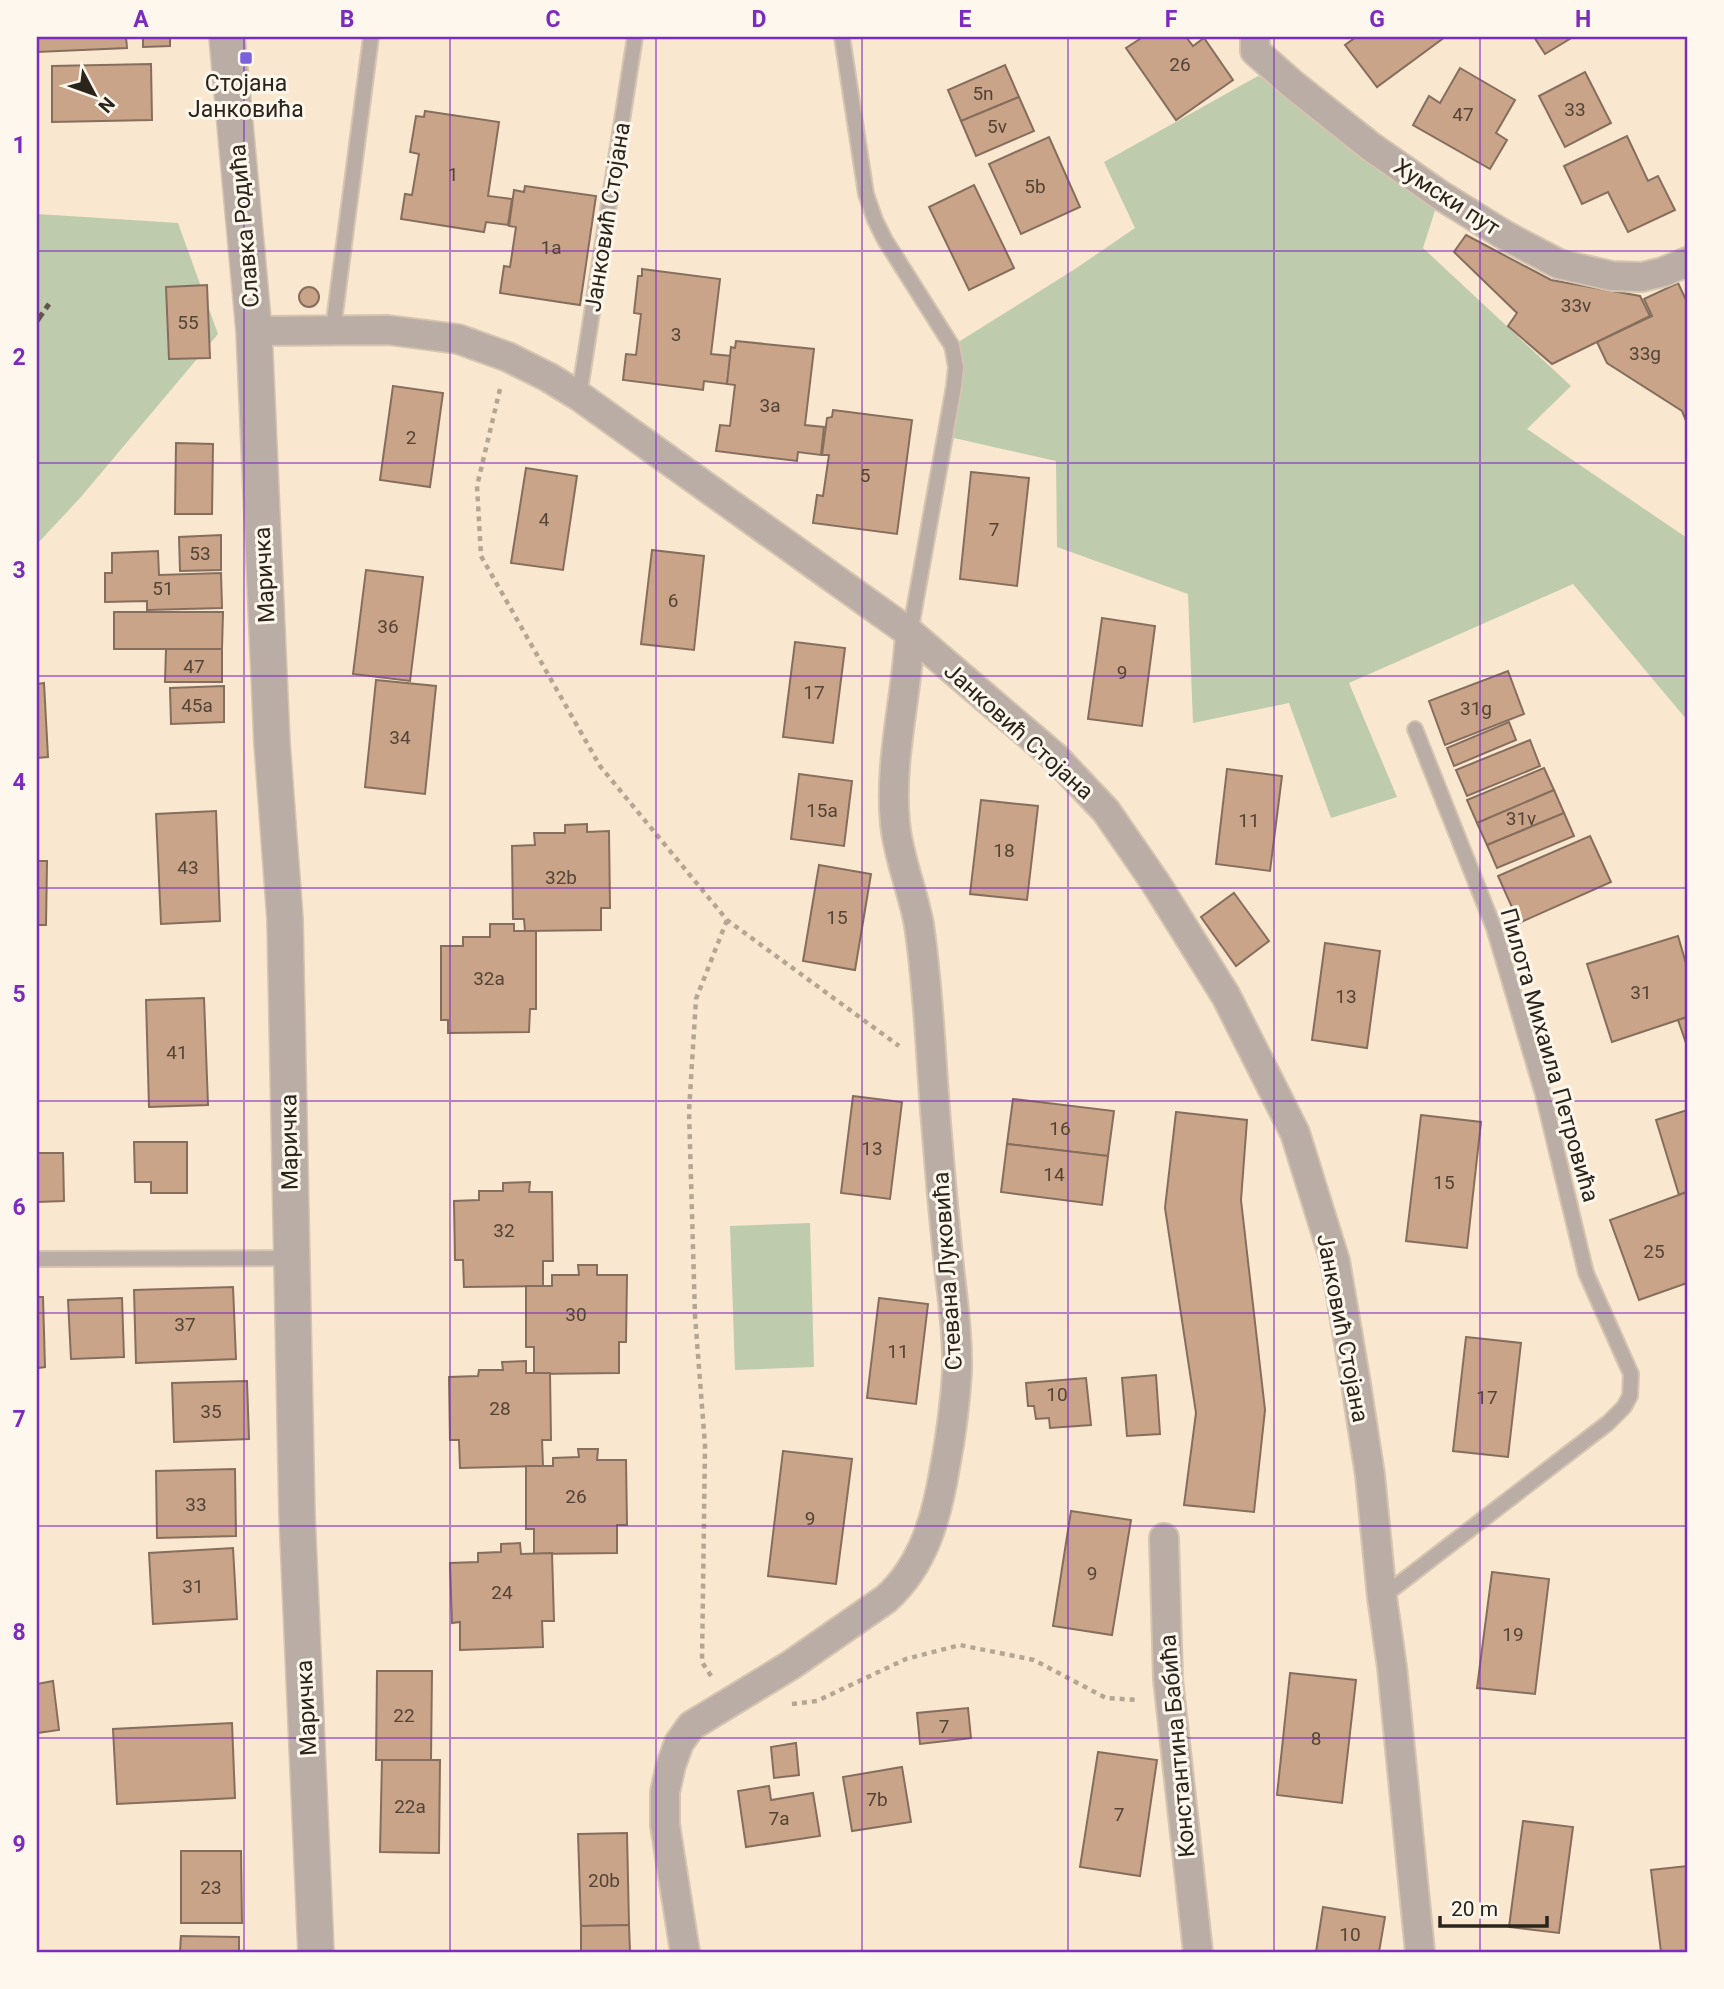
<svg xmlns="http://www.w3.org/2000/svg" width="1724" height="1989" viewBox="0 0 1724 1989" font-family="Roboto,sans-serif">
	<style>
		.green { fill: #becbad }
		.building { fill: #caa489; stroke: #856e5d; stroke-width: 2 }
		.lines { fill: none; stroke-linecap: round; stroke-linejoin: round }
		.service-casing { stroke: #d5c4af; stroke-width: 18 }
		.minor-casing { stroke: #d5c4af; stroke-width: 32 }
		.tertiary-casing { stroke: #d5c4af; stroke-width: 38 }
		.path { stroke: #b5a693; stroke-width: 4.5; stroke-dasharray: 5 5; stroke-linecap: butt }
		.service { stroke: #b9ada6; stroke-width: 14 }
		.minor { stroke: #b9ada6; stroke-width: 28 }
		.tertiary { stroke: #b9ada6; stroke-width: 35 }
		.rail { stroke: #605649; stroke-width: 5; stroke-dasharray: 10 5; stroke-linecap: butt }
		.grid { fill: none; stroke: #7b2cbf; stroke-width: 2; stroke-opacity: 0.55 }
		.poi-dot { fill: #7a60db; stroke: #fef7ed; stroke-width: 2.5 }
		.labels { text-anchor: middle; stroke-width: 6; stroke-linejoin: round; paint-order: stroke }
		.number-label { font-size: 19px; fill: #534436 }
		.poi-label { font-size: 23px; fill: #2b241b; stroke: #fef7ed }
		.street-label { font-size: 23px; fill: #2b241b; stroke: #fef7ed }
		.neatline { fill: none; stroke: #7b2cbf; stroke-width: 2.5 }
		.grid-label { font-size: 23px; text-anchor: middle; font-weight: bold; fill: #7b2cbf }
	</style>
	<rect width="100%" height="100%" fill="#fae7cf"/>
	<g class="green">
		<path d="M1258 76 1324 109 1440 195 1423 248 1571 386 1527 429 1687 538V720L1573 584 1349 683 1397 797 1331 818 1289 703 1193 723 1188 594 1057 547 1056 461 945 436 952 346 1075 269 1135 228 1104 162Z"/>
		<path d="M37 214 178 223 218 334 80 498 37 544Z"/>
		<path d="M810 1223 814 1367 735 1370 730 1226Z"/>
	</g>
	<g class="building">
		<path d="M37 37H126L127 48 37 52Z"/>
		<path d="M143 37H170V46L143 47Z"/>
		<path d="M1143 37H1186L1193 46 1204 38 1233 80 1176 120 1126 48Z"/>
		<path d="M1356 37H1445L1377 87 1345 45Z"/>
		<path d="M1534 37H1573L1545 54Z"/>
		<path d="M151 64 152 120 52 122V66Z"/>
		<path d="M1005 65 1019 97 961 121 948 90Z"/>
		<path d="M1460 68 1515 100 1496 133 1507 140 1490 169 1413 125 1429 96 1440 103Z"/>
		<path d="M1585 72 1611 123 1565 147 1539 96Z"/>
		<path d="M1019 97 1034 131 976 156 961 121Z"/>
		<path d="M425 111 499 122 488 196 512 199 508 225 486 222 484 232 401 219 405 194 412 195 419 154 410 152 416 116 424 117Z"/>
		<path d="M1627 136 1648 181 1658 176 1675 210 1628 232 1608 192 1582 204 1564 166Z"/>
		<path d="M1049 137 1080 207 1021 234 989 164Z"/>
		<path d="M974 185 1014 268 969 290 929 207Z"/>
		<path d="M525 186 596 196 580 305 500 293 504 266 510 267 516 227 509 226 514 190 524 192Z"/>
		<path d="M1466 235 1551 280 1640 296 1650 316 1552 364 1508 326 1517 313 1454 252Z"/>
		<path d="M642 269 720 279 711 354 731 356 727 384 704 381 703 390 623 380 626 354 636 355 641 314 634 313 638 276H642Z"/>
		<path d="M1678 283 1687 302V423L1682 411 1607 363 1597 342 1652 316 1644 299Z"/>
		<path d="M207 285 210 358 169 359 166 287Z"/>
		<circle cx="309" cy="297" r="10"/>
		<path d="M736 341 814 349 805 425 824 427 821 455 798 452 797 461 716 451 720 425 730 426 735 385 727 384 731 347 735 348Z"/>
		<path d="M393 386 443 393 430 487 380 480Z"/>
		<path d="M833 410 912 420 897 534 813 523 817 495 823 496 829 455H822L827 418 832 417Z"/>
		<path d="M176 443 213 444 212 514H175Z"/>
		<path d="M526 468 577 476 563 570 511 563Z"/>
		<path d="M971 472 1029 478 1017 586 960 579Z"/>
		<path d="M221 535V570L180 571 179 537Z"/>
		<path d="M652 550 704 556 694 650 641 644Z"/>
		<path d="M158 551 159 575 221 573 222 608 147 610V601L105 602V573H112V553Z"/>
		<path d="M366 570 423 577 410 681 353 674Z"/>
		<path d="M114 612H223L222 649H114Z"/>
		<path d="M1102 618 1155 626 1142 726 1088 719Z"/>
		<path d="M795 642 845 648 833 743 783 737Z"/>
		<path d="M166 649H222V682H165Z"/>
		<path d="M1508 671 1524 714 1445 745 1429 701Z"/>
		<path d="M376 680 436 686 425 794 365 787Z"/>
		<path d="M44 683 48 757 37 758V684Z"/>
		<path d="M224 686V722L171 724 170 688Z"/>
		<path d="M1509 722 1516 740 1454 766 1447 748Z"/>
		<path d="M1530 740 1540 766 1467 796 1456 770Z"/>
		<path d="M1544 768 1554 790 1477 823 1467 800Z"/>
		<path d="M1227 769 1282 776 1270 871 1216 864Z"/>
		<path d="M799 774 852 781 844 846 791 839Z"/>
		<path d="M1554 790 1564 813 1487 845 1477 823Z"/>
		<path d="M981 800 1038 806 1027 900 970 894Z"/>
		<path d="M216 811 220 921 161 924 156 814Z"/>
		<path d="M1564 813 1574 836 1497 868 1487 845Z"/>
		<path d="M587 824V832L609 831 610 908H601V930L525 931 524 919H513L512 846 535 845 534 833H565V825Z"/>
		<path d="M1590 836 1611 882 1519 923 1498 876Z"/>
		<path d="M37 861H47L46 925H37Z"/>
		<path d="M819 865 871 874 855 970 803 961Z"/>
		<path d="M1234 893 1269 941 1236 966 1201 917Z"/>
		<path d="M490 924H514V931H536V1009H530L529 1032 448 1033V1020H441V946H463V937H490Z"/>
		<path d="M1678 936 1687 967V1017L1612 1042 1587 964Z"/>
		<path d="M1325 943 1380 951 1367 1048 1312 1040Z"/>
		<path d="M204 998 208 1105 149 1107 146 1000Z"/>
		<path d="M1687 1017V1046L1678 1020Z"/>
		<path d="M853 1096 902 1102 890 1199 841 1193Z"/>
		<path d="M1013 1099 1114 1111 1108 1156 1007 1144Z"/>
		<path d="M1687 1110V1192L1679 1195 1656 1120Z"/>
		<path d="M1176 1112 1247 1120 1241 1200 1265 1410 1254 1512 1184 1505 1196 1413 1165 1208Z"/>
		<path d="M1421 1115 1481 1122 1467 1248 1406 1241Z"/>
		<path d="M134 1142H187V1193H151V1182H135Z"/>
		<path d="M1007 1144 1108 1156 1102 1205 1001 1192Z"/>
		<path d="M37 1153H63L64 1201 37 1202Z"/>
		<path d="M530 1182 529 1192H552L553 1261H543V1286L464 1287 463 1260H455L454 1201 479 1200V1191H503V1183Z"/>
		<path d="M1687 1192V1283L1639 1300 1610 1220Z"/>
		<path d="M578 1265H597V1275H627L626 1342H619V1373L534 1374V1347H526V1286H552V1275H579Z"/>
		<path d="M233 1287 236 1359 136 1363 134 1290Z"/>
		<path d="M37 1297H43L45 1367 37 1368Z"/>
		<path d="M122 1298 124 1357 71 1359 68 1300Z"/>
		<path d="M879 1298 928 1304 916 1404 867 1398Z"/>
		<path d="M1466 1337 1521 1343 1508 1457 1453 1451Z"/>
		<path d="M526 1361V1373H550L551 1440H542L543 1466 460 1468 459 1440H450L449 1377 478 1376 479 1370H503L502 1362Z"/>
		<path d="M1156 1375 1160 1434 1127 1436 1122 1378Z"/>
		<path d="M1086 1378 1091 1425 1050 1428 1049 1418 1036 1419 1034 1406H1028L1026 1383Z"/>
		<path d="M247 1381 249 1439 174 1442 172 1383Z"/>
		<path d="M578 1449H598L597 1460H626L627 1525H617V1553L534 1554V1529H526V1466H553V1458L579 1457Z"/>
		<path d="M783 1451 852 1459 836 1584 768 1576Z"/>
		<path d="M235 1469 236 1536 157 1538 156 1471Z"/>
		<path d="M1071 1511 1131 1520 1112 1635 1053 1626Z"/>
		<path d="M520 1543 521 1554 552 1553 554 1621H542L543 1647 460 1650V1622L452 1623 450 1563 478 1562V1553L501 1552V1544Z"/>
		<path d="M233 1548 237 1619 153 1624 149 1553Z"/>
		<path d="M1492 1572 1549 1579 1535 1694 1477 1688Z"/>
		<path d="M377 1671H432L431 1760H376Z"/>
		<path d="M1290 1673 1356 1680 1342 1803 1277 1795Z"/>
		<path d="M53 1681 59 1730 37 1733V1684Z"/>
		<path d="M968 1708 971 1738 920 1744 917 1713Z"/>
		<path d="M232 1723 235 1798 117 1804 113 1729Z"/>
		<path d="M796 1743 799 1775 774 1778 771 1747Z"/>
		<path d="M1098 1752 1157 1760 1140 1876 1080 1867Z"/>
		<path d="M382 1760H440L439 1853 380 1852Z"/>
		<path d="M902 1767 911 1822 852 1831 843 1777Z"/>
		<path d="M769 1786 771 1800 813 1793 820 1836 746 1847 738 1791Z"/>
		<path d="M1523 1821 1573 1827 1559 1933 1509 1927Z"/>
		<path d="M627 1833 629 1925 581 1926 578 1834Z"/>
		<path d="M181 1851H241L242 1923H181Z"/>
		<path d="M1687 1866V1952H1661L1651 1870Z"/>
		<path d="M1323 1907 1385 1917 1379 1952H1316Z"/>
		<path d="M629 1925 630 1952H581V1926Z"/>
		<path d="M181 1936 239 1937V1952H180Z"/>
	</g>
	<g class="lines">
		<g class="service-casing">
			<g id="service">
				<path d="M842 37 866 194 875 220 885 240 952 346 956 367 954 386 910 633"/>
				<path d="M333 329 371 37"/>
				<path d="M579 396 635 37"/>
				<path d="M37 1259 291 1258"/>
				<path d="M1382 1597 1608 1423 1624 1407 1630 1396 1631 1374 1586 1273 1543 1094 1494 928 1415 729"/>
			</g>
		</g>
		<g class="minor-casing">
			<g id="minor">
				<path d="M1255 37V51L1291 83 1370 146 1440 195 1506 236 1559 264 1612 276 1642 277 1663 272 1687 262"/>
				<path d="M254 331 388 330 458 339 508 357 548 377 579 396 910 633 1056 758 1106 811 1155 882 1226 996 1295 1133 1335 1261 1355 1378 1370 1475 1382 1597 1392 1667 1420 1952"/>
				<path d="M1164 1538 1168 1679 1198 1952"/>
				<path d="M685 1952 665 1825V1792L671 1765 679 1743 691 1726 791 1665 886 1599C924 1565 937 1516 945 1467 951 1436 955 1404 957 1373 958 1337 953 1302 949 1267 945 1227 941 1187 938 1146 931 1073 930 998 919 925 913 891 898 857 895 823 889 759 907 697 910 633"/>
			</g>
		</g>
		<g class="tertiary-casing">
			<path id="tertiary" d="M227 37 254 331 272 743 285 919 297 1515 316 1952"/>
		</g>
		<g class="path">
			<path d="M500 389 477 486 481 556 600 766 727 920 899 1046"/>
			<path d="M711 1676 702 1662 705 1445 695 1316 689 1111 696 999 727 920"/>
			<path d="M792 1704 817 1701 906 1659 960 1645 1034 1660 1106 1698 1139 1700"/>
		</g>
		<use href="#service" class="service"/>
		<use href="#minor" class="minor"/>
		<use href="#tertiary" class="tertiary"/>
		<path class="rail" d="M37 321 49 304"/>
	</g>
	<path class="grid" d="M244 37V1952M450 37V1952M656 37V1952M862 37V1952M1068 37V1952M1274 37V1952M1480 37V1952M37 251H1687M37 463H1687M37 676H1687M37 888H1687M37 1101H1687M37 1313H1687M37 1526H1687M37 1738H1687"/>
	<rect class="poi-dot" x="239" y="51" width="14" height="14" rx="3.5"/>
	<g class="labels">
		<g class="number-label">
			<text x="1180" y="71">26</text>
			<text x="983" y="100">5n</text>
			<text x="1575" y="116">33</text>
			<text x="1463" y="121">47</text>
			<text x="997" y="133">5v</text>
			<text x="453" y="181">1</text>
			<text x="1035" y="193">5b</text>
			<text x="551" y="254">1a</text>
			<text x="1576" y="312">33v</text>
			<text x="188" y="329">55</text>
			<text x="676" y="341">3</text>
			<text x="1645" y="360">33g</text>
			<text x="770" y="412">3a</text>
			<text x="411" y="444">2</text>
			<text x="865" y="482">5</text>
			<text x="544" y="526">4</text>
			<text x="994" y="536">7</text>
			<text x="200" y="560">53</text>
			<text x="163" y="595">51</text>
			<text x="673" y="607">6</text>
			<text x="388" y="633">36</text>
			<text x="194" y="673">47</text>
			<text x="1122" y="679">9</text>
			<text x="814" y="699">17</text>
			<text x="197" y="712">45a</text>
			<text x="1476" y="715">31g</text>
			<text x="400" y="744">34</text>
			<text x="822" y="817">15a</text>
			<text x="1521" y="825">31v</text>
			<text x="1249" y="827">11</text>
			<text x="1004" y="857">18</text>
			<text x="188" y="874">43</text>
			<text x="561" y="884">32b</text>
			<text x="837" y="924">15</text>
			<text x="489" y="985">32a</text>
			<text x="1641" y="999">31</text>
			<text x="1346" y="1003">13</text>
			<text x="177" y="1059">41</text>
			<text x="1060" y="1135">16</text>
			<text x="872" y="1155">13</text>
			<text x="1054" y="1181">14</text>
			<text x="1444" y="1189">15</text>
			<text x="504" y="1237">32</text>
			<text x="1654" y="1258">25</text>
			<text x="576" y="1321">30</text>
			<text x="185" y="1331">37</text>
			<text x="898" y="1358">11</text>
			<text x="1057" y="1401">10</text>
			<text x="1487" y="1404">17</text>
			<text x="500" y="1415">28</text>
			<text x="211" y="1418">35</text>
			<text x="576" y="1503">26</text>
			<text x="196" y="1511">33</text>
			<text x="810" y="1525">9</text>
			<text x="1092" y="1580">9</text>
			<text x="193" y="1593">31</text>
			<text x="502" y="1599">24</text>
			<text x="1513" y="1641">19</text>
			<text x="404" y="1722">22</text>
			<text x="944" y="1733">7</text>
			<text x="1316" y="1745">8</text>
			<text x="877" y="1806">7b</text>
			<text x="410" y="1813">22a</text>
			<text x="1119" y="1821">7</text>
			<text x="779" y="1825">7a</text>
			<text x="604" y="1887">20b</text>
			<text x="211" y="1894">23</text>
			<text x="1350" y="1941">10</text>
		</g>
		<g class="poi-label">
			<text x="246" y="91">Стојана<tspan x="246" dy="26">Јанковића</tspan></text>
		</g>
		<g class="street-label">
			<text transform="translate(1447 197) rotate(33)" y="8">Хумски пут</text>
			<text transform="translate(607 217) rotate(-81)" y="8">Јанковић Стојана</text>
			<text transform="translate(244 226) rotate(-95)" y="8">Славка Родића</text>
			<text transform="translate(264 575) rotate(-93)" y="8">Маричка</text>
			<text transform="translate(1019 731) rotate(42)" y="8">Јанковић Стојана</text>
			<text transform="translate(1550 1055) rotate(74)" y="8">Пилота Михаила Петровића</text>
			<text transform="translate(289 1142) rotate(-91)" y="8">Маричка</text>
			<text transform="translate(947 1271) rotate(-94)" y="8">Стевана Луковића</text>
			<text transform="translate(1343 1328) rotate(79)" y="8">Јанковић Стојана</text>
			<text transform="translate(306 1708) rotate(-93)" y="8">Маричка</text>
			<text transform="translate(1177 1746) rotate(-95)" y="8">Константина Бабића</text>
		</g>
	</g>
	<rect width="1724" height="1989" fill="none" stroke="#fef7ed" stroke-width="77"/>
	<g transform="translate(94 94) rotate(131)" stroke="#fef7ed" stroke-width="5" paint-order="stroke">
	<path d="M0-5L12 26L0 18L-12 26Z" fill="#2b241b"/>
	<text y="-10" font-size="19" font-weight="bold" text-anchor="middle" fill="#2b241b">N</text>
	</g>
	<path d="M1440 1916v10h107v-10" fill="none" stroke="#2b241b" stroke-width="3.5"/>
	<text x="1451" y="1916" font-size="21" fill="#2b241b" stroke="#fef7ed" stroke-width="5" paint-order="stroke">20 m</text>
	<rect x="38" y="38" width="1648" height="1913" class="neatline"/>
	<g class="grid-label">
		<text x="141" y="27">A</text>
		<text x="347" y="27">B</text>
		<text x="553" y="27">C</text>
		<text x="759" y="27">D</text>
		<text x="965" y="27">E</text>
		<text x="1171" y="27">F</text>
		<text x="1377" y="27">G</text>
		<text x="1583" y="27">H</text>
		<text x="19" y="153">1</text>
		<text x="19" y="365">2</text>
		<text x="19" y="578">3</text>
		<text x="19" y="790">4</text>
		<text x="19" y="1002">5</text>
		<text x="19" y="1215">6</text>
		<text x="19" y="1427">7</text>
		<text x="19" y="1640">8</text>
		<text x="19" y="1852">9</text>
	</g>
</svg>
